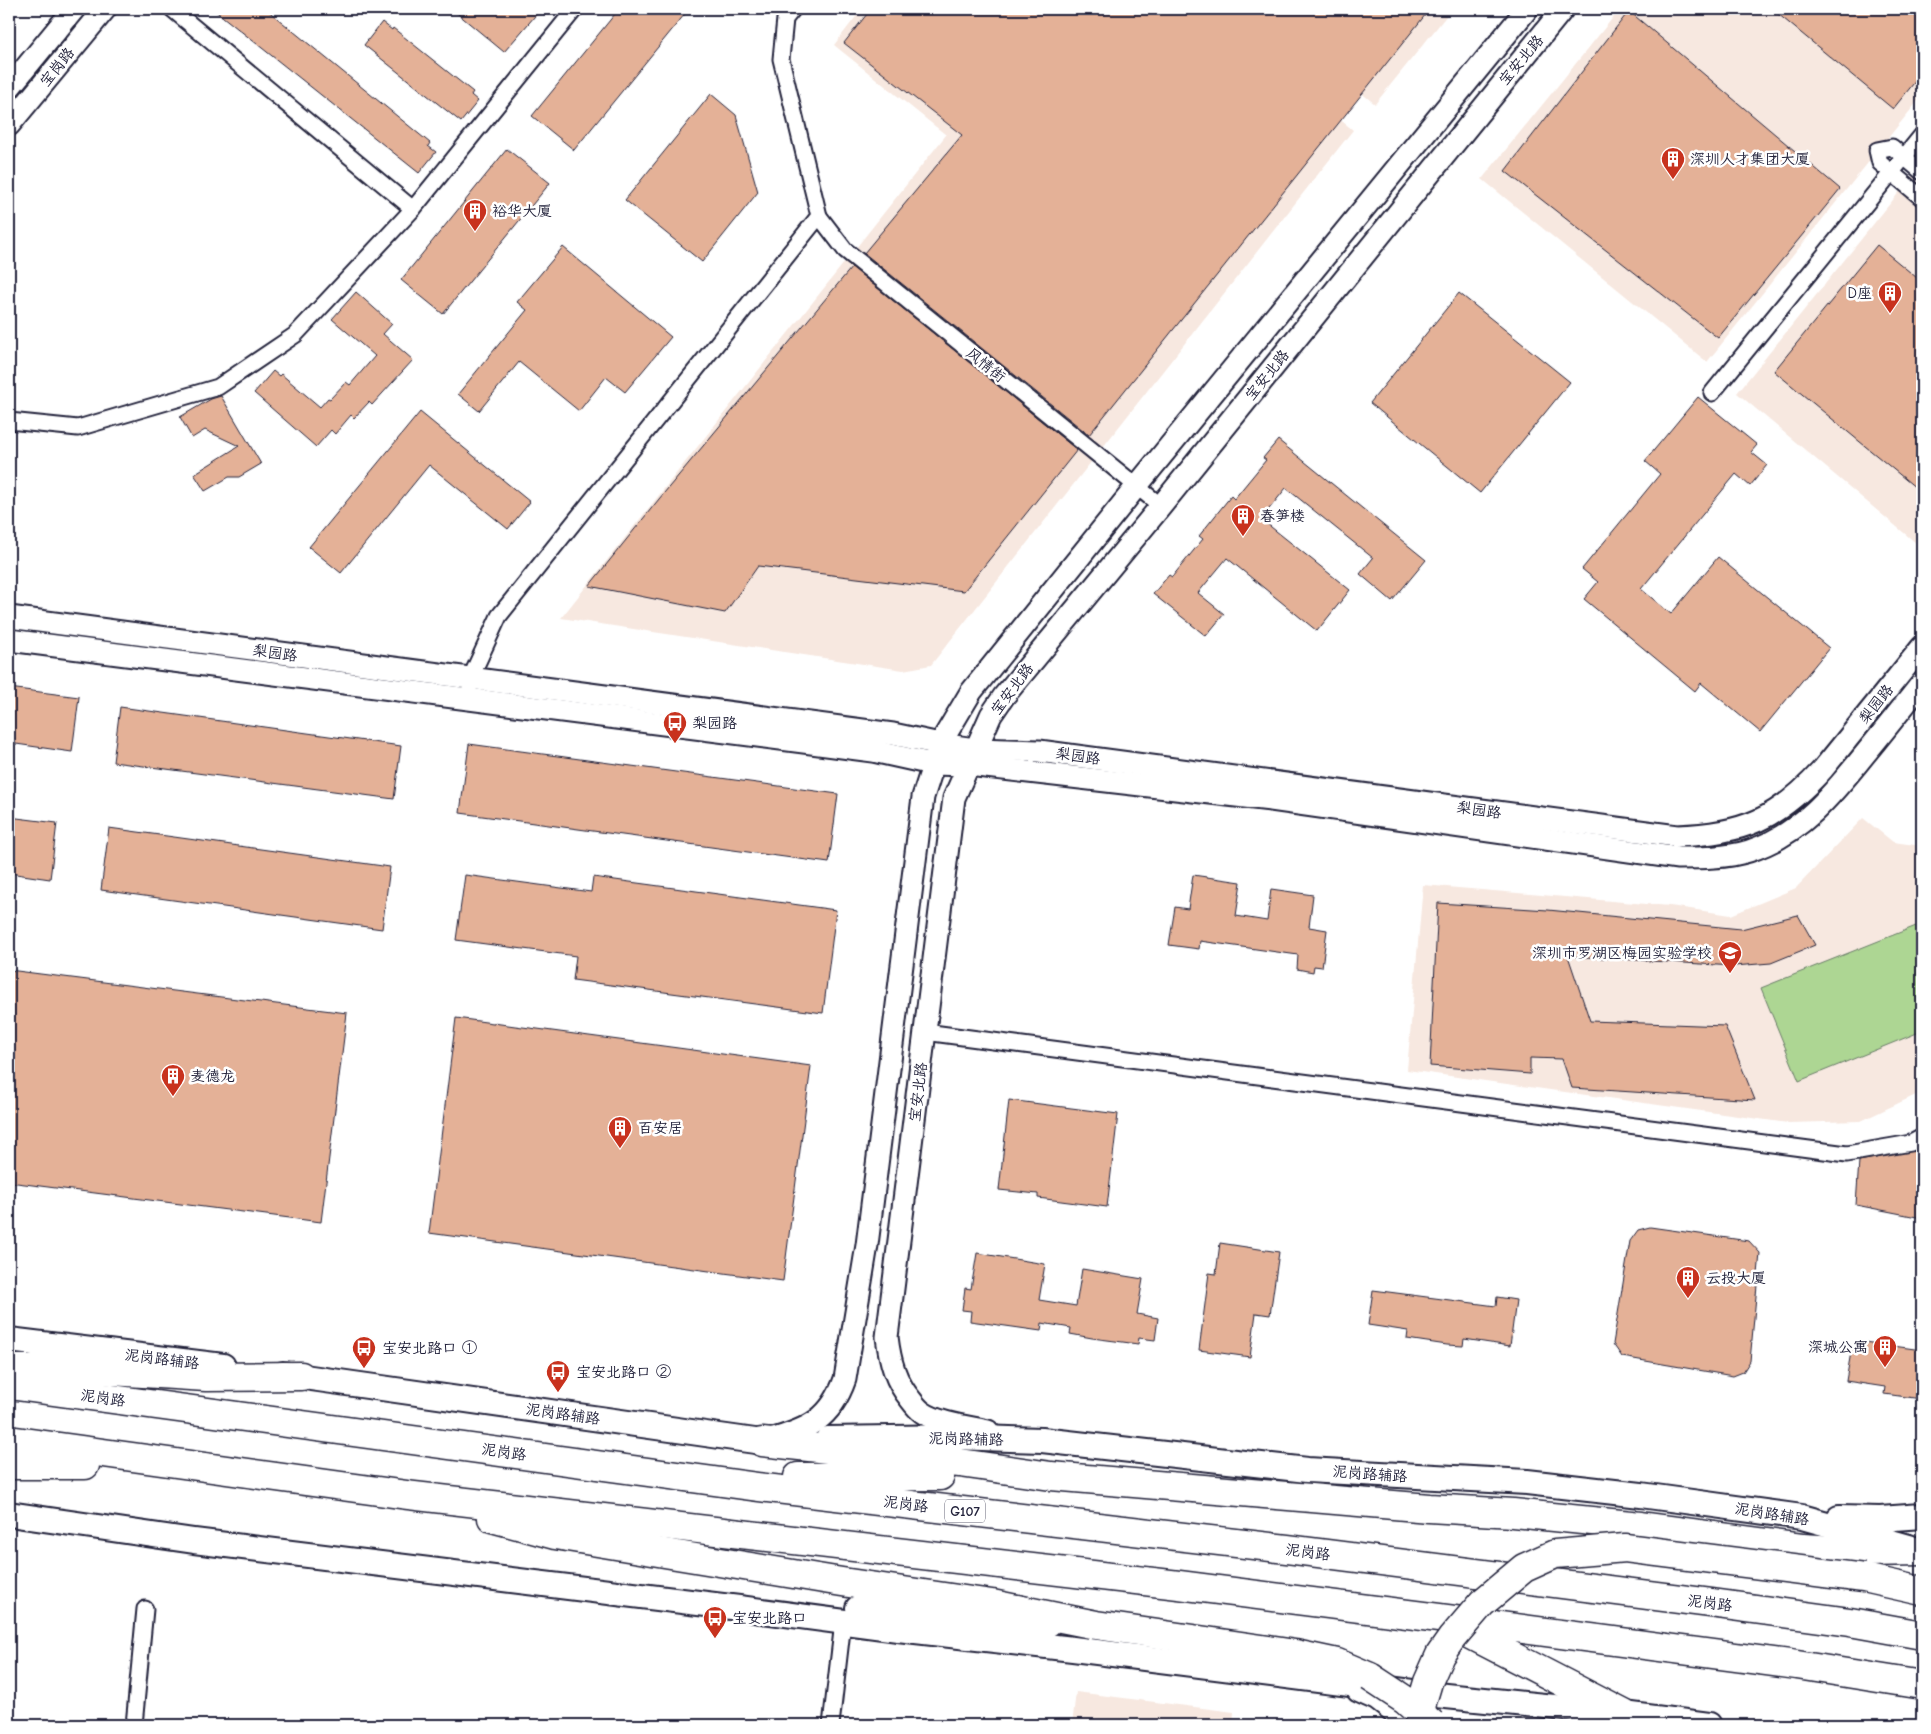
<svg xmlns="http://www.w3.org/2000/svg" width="1931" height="1734" viewBox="0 0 1931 1734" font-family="'Comic Neue','LXGW WenKai TC',sans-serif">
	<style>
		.built { fill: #f7e8e0 }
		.green { fill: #add693; stroke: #687c67 }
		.building { fill: #e4b197; stroke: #22223b }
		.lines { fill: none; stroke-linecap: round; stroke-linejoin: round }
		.street-casing { stroke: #22223b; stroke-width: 19 }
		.secondary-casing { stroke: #22223b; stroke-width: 25 }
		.primary-casing { stroke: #22223b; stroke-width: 28 }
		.highway-casing { stroke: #22223b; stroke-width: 31 }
		.street { stroke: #fff; stroke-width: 15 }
		.secondary { stroke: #fff; stroke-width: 21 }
		.primary { stroke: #fff; stroke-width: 24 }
		.highway { stroke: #fff; stroke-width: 28 }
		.highway-bridge-casing { stroke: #22223b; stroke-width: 31; stroke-linecap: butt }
		.highway-bridge { stroke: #fff; stroke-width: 28 }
		.labels { text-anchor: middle; stroke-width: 5; stroke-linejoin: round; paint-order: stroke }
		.shield { fill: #fff; stroke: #646476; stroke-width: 1 }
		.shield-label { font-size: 14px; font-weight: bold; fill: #22223b }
		.street-label { font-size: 15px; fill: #22223b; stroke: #fff }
		.poi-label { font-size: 15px; fill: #22223b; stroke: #fff; text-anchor: start }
	</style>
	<rect width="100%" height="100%" fill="#fff"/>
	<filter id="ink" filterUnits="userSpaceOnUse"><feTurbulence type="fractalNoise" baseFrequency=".02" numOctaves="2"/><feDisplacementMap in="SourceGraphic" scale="10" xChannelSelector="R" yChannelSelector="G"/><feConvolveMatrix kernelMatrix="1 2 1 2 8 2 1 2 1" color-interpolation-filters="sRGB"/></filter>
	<g filter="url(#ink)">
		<g class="built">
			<path d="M862 9H1203L1353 130 931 665 903 670 561 618 946 135 834 45Z"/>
			<path d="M1256 9H1452L1375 104Z"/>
			<path d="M1620 9H1922V96L1707 362 1482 179Z"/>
			<path d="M1922 164V548L1737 393Z"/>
			<path d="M1863 818 1893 842 1922 846V1092L1861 1121 1788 1123 1407 1070 1423 885 1670 906 1731 915 1796 888Z"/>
			<path d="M1076 1692 1234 1712 1233 1725H1072Z"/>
		</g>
		<path class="green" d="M1916 926 1922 941V1031L1799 1081 1761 988Z"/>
		<g class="building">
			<path d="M213 9H266L430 143 428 146 436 152 419 173Z"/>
			<path d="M452 9H541L504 52Z"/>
			<path d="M619 9H689L574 150 532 116Z"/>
			<path d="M871 9H1430L1089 435 864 253 962 135 844 43Z"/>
			<path d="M1772 9H1910L1922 19V73L1893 109Z"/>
			<path d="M1629 11 1840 189 1718 338 1505 171Z"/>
			<path d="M382 22 392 30 393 28 473 92 471 95 478 101 461 122 364 45Z"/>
			<path d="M711 94 736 115 758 192 702 262 625 200Z"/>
			<path d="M507 149 550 183 443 314 401 280Z"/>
			<path d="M1877 245 1922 282V493L1774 371Z"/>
			<path d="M563 247 671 337 625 392 606 377 579 411 519 362 479 411 458 394 527 310 517 302Z"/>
			<path d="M852 267 1077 450 964 591 758 566 725 613 589 586 659 499Z"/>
			<path d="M356 292 392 324 383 334 413 360 372 405 369 402 354 418 351 415 335 434 331 430 316 447 254 393 273 371 279 376 281 374 320 407 328 398 330 399 346 382 350 385 375 356 332 319Z"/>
			<path d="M1459 293 1570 382 1480 493 1370 403Z"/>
			<path d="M221 396 261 464 239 477H229L205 491 194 474 239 446 205 430 192 438 180 417 211 399Z"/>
			<path d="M1698 397 1757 445 1751 452 1767 465 1750 486 1736 474 1641 589 1671 614 1718 557 1829 648 1760 732 1701 683 1695 691 1584 599 1598 582 1582 569 1660 474 1645 461Z"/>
			<path d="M420 412 530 502 508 529 429 465 341 573 309 547Z"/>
			<path d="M1278 440 1426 560 1392 601 1360 574 1373 558 1286 488 1261 519 1350 590 1317 631 1227 558 1198 593 1224 614 1206 636 1153 594 1169 575 1172 577 1203 539 1199 536 1231 496 1234 499 1266 460 1263 458Z"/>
			<path d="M9 688 79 697 72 752 9 743Z"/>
			<path d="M120 707 401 746 394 799 113 762Z"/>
			<path d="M469 744 838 794 829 863 460 813Z"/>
			<path d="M9 817 57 823 50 879 9 873Z"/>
			<path d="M109 828 390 867 382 929 101 890Z"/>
			<path d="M465 875 591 892 593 877 836 910 823 1013 573 980 576 956 456 940Z"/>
			<path d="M1193 875 1241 882 1236 916 1267 921 1271 889 1313 895 1309 927 1327 930 1322 967 1314 966 1313 972 1297 969 1298 955 1200 941 1199 949 1169 945 1175 907 1188 909Z"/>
			<path d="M1438 903 1548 910 1741 929 1798 915 1815 945 1771 963 1734 966 1568 956 1590 1021 1725 1026 1755 1100 1572 1088 1562 1059 1530 1058V1074L1430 1066Z"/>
			<path d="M9 970 347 1013 321 1222 9 1182Z"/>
			<path d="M456 1018 811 1066 783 1281 429 1233Z"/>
			<path d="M1009 1100 1118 1114 1107 1207 1038 1198V1194L999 1190Z"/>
			<path d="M1922 1149V1218L1856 1205 1859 1161Z"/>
			<path d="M1650 1227 1749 1241 1760 1253 1750 1361 1743 1372 1733 1376 1622 1357 1613 1344 1630 1241 1638 1230Z"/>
			<path d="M1220 1243 1279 1252 1270 1315 1256 1313 1250 1357 1199 1350 1209 1273 1216 1274Z"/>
			<path d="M977 1253 1045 1264 1039 1300 1076 1306 1082 1269 1143 1279 1137 1314 1158 1318 1155 1340 1139 1338 1138 1344 1092 1338 1070 1334 1071 1328 1042 1323 1041 1331 970 1321 971 1311 962 1310 965 1288 971 1289Z"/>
			<path d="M1373 1290 1496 1306 1497 1297 1516 1300 1510 1346 1464 1339 1463 1346 1447 1345 1407 1339 1408 1331 1368 1325Z"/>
			<path d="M1864 1342 1922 1350V1399L1884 1394 1885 1387 1846 1381 1852 1346 1863 1347Z"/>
		</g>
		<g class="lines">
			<g class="street-casing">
				<g id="street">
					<path d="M172 9 413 209"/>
					<path d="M1922 172 1892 147 1877 150 1880 163 1922 198"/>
					<path d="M819 216 845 250 1161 506"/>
					<path d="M1712 393 1922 135"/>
					<path d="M9 421 78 428 218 387 295 335 413 209 575 9"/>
					<path d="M470 686V679L499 616 819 216 781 59 785 19 793 9"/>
					<path d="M925 1032 1847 1154 1911 1143 1922 1137"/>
					<path d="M134 1725 145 1609"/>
					<path d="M831 1725 843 1622"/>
				</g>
			</g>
			<g class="secondary-casing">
				<g id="secondary">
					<path d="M9 88 74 9"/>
					<path d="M9 125 105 9"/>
					<path d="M9 617 893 734 940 744 975 749 1039 751 1677 836C1743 834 1778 819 1823 769L1922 647"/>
					<path d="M9 640 873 751 932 764 968 765 1271 800 1678 858C1702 858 1726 858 1749 851 1800 835 1833 794 1865 754 1884 731 1903 707 1922 683"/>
					<path d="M988 1431C969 1427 937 1423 922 1412 918 1409 914 1404 911 1400 895 1381 890 1361 887 1337L954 798 991 715 1004 696 1161 506 1563 9"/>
					<path d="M770 1440C809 1429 831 1419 845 1379L867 1245 923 797 940 744 971 692 1136 487 1527 9"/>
				</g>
			</g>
			<g class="primary-casing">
				<g id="primary">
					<path d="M9 1340 223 1366"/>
					<path d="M283 1374 762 1442 780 1441"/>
					<path d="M828 1439 954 1437 1042 1440 1307 1470 1527 1482 1641 1495 1802 1517 1909 1547"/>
					<path d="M9 1514 194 1541 739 1608 898 1629 1073 1649 1436 1695 1624 1714 1709 1725"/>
					<path d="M1839 1518 1880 1519 1922 1516"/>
					<path d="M858 1608 945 1617 1049 1624"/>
					<path d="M1359 1690 1377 1698 1412 1725"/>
				</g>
			</g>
			<g class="highway-casing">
				<g id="highway">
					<path d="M9 1369H80L206 1377 301 1376"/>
					<path d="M9 1385 758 1487 1287 1549 1711 1603 1850 1622 1922 1635"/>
					<path d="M9 1440 407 1495 1179 1585 1439 1618 1797 1665 1922 1685"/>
					<path d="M762 1442 960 1463 1051 1476 1429 1508 1513 1513 1641 1526 1803 1548 1867 1552 1922 1551"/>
					<path d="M9 1465H85"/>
					<path d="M798 1477 940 1476"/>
					<path d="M492 1518 555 1535 842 1582 992 1604 1096 1625 1295 1654 1337 1663 1370 1677"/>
					<path d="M1864 1578 1922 1591"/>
					<path d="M1456 1627 1624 1714"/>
				</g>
			</g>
			<use href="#street" class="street"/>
			<use href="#secondary" class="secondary"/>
			<use href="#primary" class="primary"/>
			<use href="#highway" class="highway"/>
			<g class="highway-bridge-casing">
				<g id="highway-bridge">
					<path d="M1370 1677 1405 1700 1432 1724"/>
					<path d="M1420 1725 1422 1702 1428 1682 1440 1655 1452 1638 1482 1603 1524 1568 1555 1554 1625 1548 1864 1578"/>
				</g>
			</g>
			<use href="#highway-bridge" class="highway-bridge"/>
		</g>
	</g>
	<defs>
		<g id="building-pin" transform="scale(1.25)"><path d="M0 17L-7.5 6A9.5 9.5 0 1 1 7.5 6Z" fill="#c8321e" stroke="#fff"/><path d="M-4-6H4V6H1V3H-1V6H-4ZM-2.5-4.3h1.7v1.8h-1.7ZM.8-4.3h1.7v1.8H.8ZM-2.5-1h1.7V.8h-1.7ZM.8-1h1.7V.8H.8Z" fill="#fff"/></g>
		<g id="bus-pin" transform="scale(1.25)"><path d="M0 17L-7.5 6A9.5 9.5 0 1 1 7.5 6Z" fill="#c8321e" stroke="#fff"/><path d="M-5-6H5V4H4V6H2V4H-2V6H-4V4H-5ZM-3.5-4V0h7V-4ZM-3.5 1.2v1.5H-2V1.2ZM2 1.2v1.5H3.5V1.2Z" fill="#fff"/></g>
		<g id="school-pin" transform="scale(1.25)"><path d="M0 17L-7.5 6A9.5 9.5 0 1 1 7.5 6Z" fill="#c8321e" stroke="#fff"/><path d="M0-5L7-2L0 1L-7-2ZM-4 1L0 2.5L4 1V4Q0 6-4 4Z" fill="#fff"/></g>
	</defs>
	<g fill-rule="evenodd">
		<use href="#building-pin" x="1673" y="159"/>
		<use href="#building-pin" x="475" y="211"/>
		<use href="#building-pin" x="1890" y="293"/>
		<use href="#building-pin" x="1243" y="516"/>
		<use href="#bus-pin" x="675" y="723"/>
		<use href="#school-pin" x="1730" y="953"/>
		<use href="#building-pin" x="173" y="1076"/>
		<use href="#building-pin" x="620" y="1128"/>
		<use href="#building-pin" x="1688" y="1278"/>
		<use href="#building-pin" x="1885" y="1347"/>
		<use href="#bus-pin" x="364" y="1348"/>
		<use href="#bus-pin" x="558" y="1372"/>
		<use href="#bus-pin" x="715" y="1618"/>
	</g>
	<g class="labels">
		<rect class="shield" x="945" y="1499.5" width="40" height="23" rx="4"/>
		<g class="shield-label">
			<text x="965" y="1516">G107</text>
		</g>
		<g class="street-label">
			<text transform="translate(1521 60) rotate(-50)" y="5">宝安北路</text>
			<text transform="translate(57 67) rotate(-51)" y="5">宝岗路</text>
			<text transform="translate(986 365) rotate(39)" y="5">风情街</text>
			<text transform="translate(1267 375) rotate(-51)" y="5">宝安北路</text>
			<text transform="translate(275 653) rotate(8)" y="5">梨园路</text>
			<text transform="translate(1012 689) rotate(-53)" y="5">宝安北路</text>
			<text transform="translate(1876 704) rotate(-51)" y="5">梨园路</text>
			<text transform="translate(1078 756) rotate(8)" y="5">梨园路</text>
			<text transform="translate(1479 810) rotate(8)" y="5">梨园路</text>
			<text transform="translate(918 1092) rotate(-83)" y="5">宝安北路</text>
			<text transform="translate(162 1359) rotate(7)" y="5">泥岗路辅路</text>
			<text transform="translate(103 1398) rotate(8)" y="5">泥岗路</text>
			<text transform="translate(563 1414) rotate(8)" y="5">泥岗路辅路</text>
			<text transform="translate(966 1439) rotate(1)" y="5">泥岗路辅路</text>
			<text transform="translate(504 1452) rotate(8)" y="5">泥岗路</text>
			<text transform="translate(1370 1474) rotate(4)" y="5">泥岗路辅路</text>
			<text transform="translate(906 1504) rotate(7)" y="5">泥岗路</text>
			<text transform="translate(1772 1514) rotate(9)" y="5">泥岗路辅路</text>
			<text transform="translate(1308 1552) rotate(7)" y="5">泥岗路</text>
			<text transform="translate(1710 1603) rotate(7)" y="5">泥岗路</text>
		</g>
		<g class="poi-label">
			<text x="1690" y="164">深圳人才集团大厦</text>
			<text x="492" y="216">裕华大厦</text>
			<text x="1872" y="298" text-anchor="end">D座</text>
			<text x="1260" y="521">春笋楼</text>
			<text x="692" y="728">梨园路</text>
			<text x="1712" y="958" text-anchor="end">深圳市罗湖区梅园实验学校</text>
			<text x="190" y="1081">麦德龙</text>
			<text x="638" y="1133">百安居</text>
			<text x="1706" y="1283">云投大厦</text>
			<text x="1868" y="1352" text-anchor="end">深城公寓</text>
			<text x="382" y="1353">宝安北路口 ①</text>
			<text x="576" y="1377">宝安北路口 ②</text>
			<text x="732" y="1623">宝安北路口</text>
		</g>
	</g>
	<rect width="1931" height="1734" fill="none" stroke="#fff" stroke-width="30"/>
	<rect x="15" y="15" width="1901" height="1704" fill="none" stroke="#22223b" stroke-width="2" filter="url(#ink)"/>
</svg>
